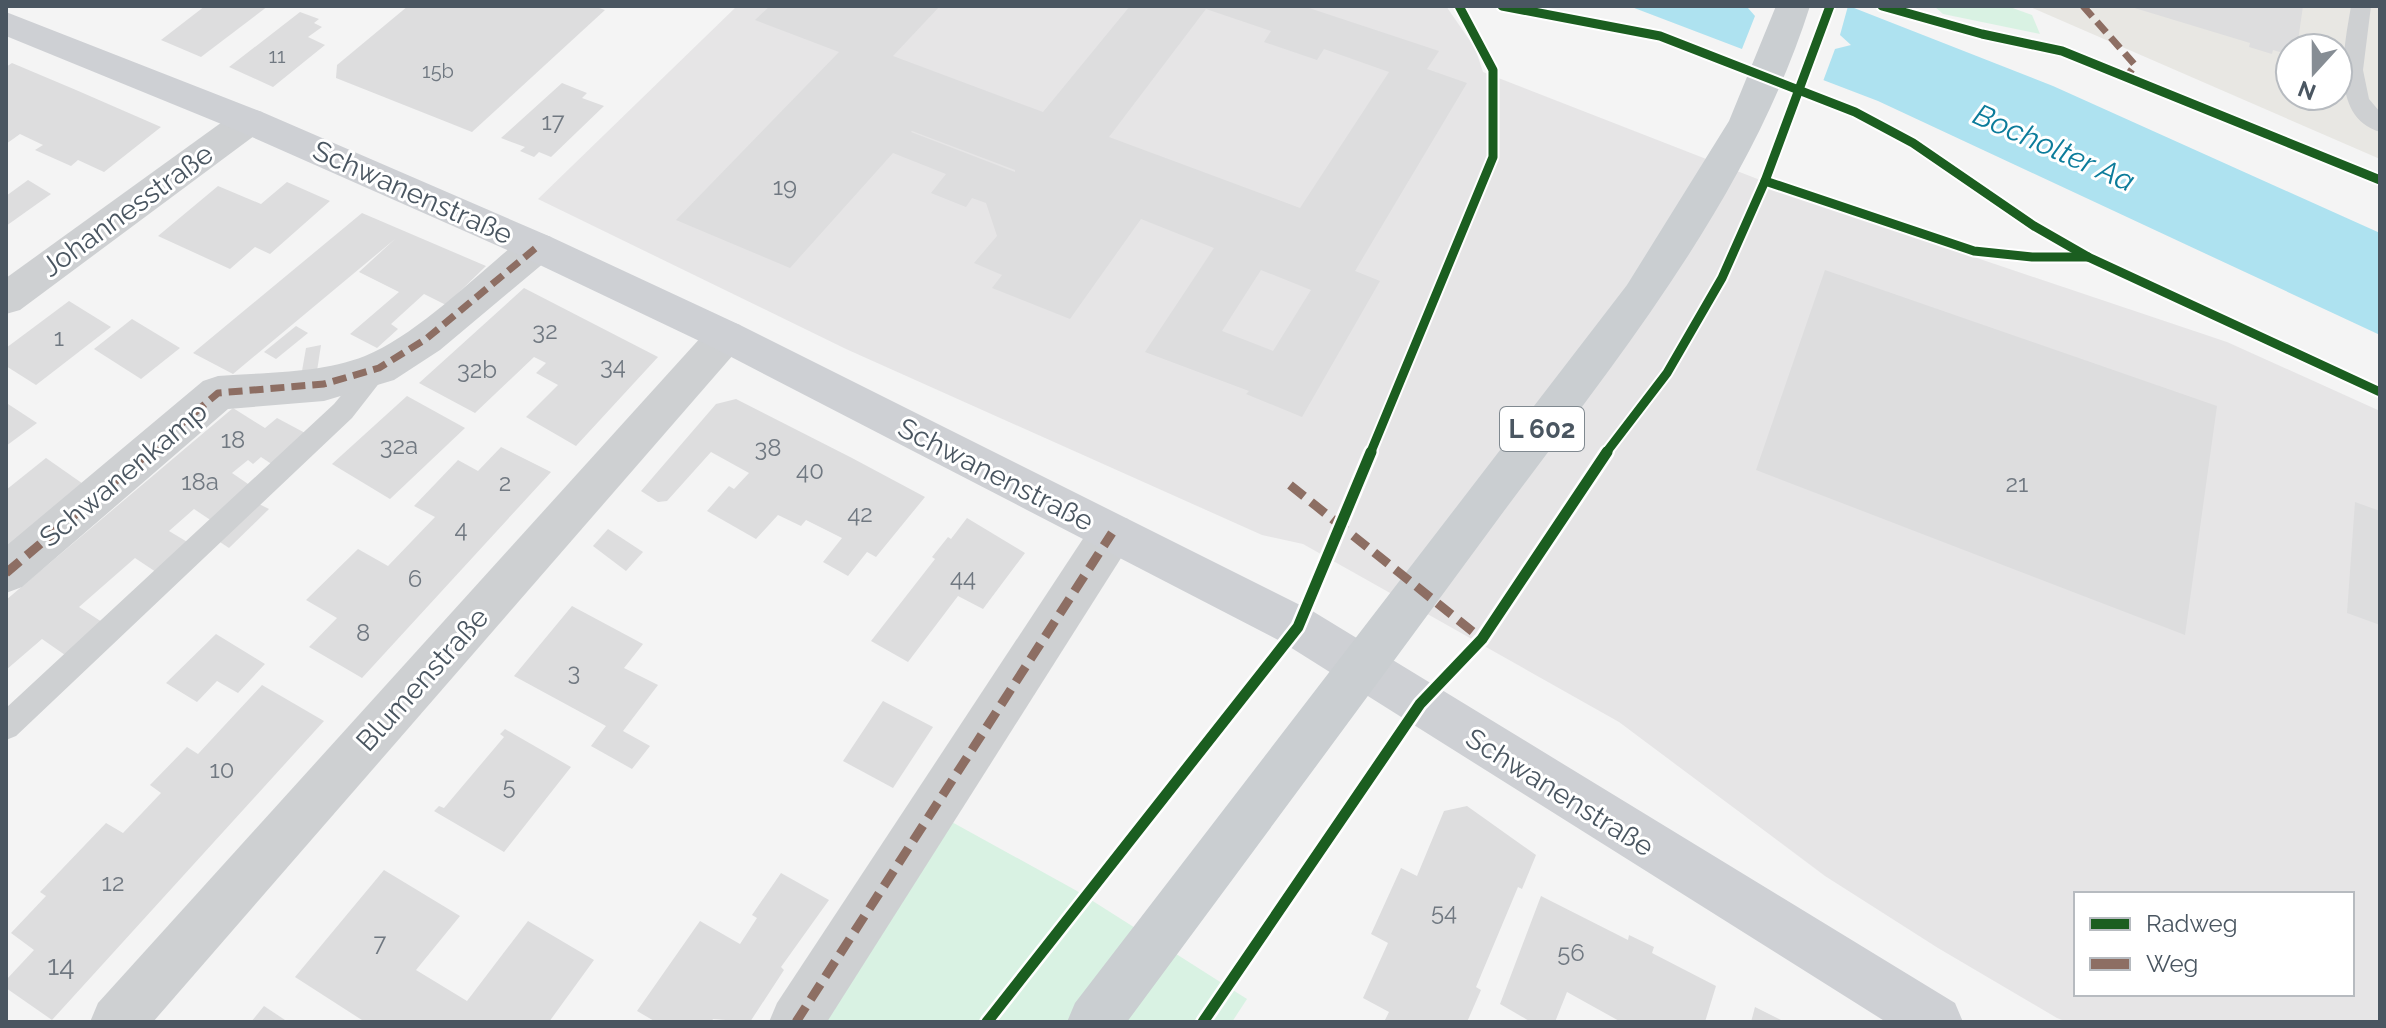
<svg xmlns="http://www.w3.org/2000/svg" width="2386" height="1028" viewBox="0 0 2386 1028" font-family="Raleway,sans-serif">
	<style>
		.commercial { fill: #e8e7e3; fill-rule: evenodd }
		.education { fill: #e6e5e6; fill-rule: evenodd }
		.green { fill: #d9f2e3 }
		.water { fill: #aee2f0 }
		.pier { fill: #f4f4f4 }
		.building { fill: #ddddde; fill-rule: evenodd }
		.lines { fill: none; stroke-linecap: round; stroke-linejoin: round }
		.path { stroke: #bcc7c4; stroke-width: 4; stroke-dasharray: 5 3; stroke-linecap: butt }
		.lane { fill: #ced0d2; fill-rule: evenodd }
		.street { fill: #ced0d2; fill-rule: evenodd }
		.secondary { fill: #ced0d4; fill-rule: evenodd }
		.primary { fill: #caced1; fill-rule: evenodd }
		.quiet-far1 { stroke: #8d6e63; stroke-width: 7; stroke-dasharray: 14 7; stroke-linecap: butt }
		.quiet { stroke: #8d6e63; stroke-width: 9; stroke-dasharray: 18 9; stroke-linecap: butt }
		.cycleway-far1-casing { stroke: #fff; stroke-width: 13 }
		.cycleway-casing { stroke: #fff; stroke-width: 16 }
		.cycleway-far1 { stroke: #1b5e20; stroke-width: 9 }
		.cycleway { stroke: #1b5e20; stroke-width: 11 }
		.labels { text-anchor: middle; stroke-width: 6; stroke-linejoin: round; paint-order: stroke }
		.far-number-label { font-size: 20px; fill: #707881 }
		.number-label { font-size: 24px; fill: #707881 }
		.shield { fill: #fff; stroke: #808990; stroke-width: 2 }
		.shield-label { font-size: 26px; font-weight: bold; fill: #4a5661 }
		.street-label { font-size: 28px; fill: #4a5661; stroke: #fff }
		.near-number-label { font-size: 28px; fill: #707881 }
		.water-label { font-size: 30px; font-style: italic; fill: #0c7c9b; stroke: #fff }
	</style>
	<rect width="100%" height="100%" fill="#f4f4f4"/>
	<path class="commercial" d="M2028 6H2380V159ZM2290 48H2338V96H2290Z"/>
	<path class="education" d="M737 6H1446L1475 48 1483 72 1858 218 2227 342 2380 411V1022H2067L2057 1018 1938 948 1825 876 1619 722 1303 544 1262 535 846 349 538 199ZM2076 894H2352V994H2076Z"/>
	<g class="green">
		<path d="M1934 6H2007L2032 15 2040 34 1943 14Z"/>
		<path d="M921 805 1077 891 1247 999 1232 1022H773Z"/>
	</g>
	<path class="water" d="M1629 6H1849L2053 86 2380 233V335L1878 101Z"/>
	<path class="pier" d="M1755 6H1848L1840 35 1851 45 1835 49 1822 84 1740 54 1755 16 1748 8Z"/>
	<g class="building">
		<path d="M205 6H268L201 57 161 40Z"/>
		<path d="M408 6H593L605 10 472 132 336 78 337 65Z"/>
		<path d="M770 6H940L893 56 1043 112 1130 6H1303L1439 51 1427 69 1467 83 1355 271 1380 281 1302 417 1246 394 1249 391 1145 352 1214 248 1141 219 1070 319 992 288 1002 275 974 263 997 236 986 203 972 198 966 207 931 193 946 174 893 153 790 268 676 220 839 52 755 20ZM1206 9 1271 31 1264 42 1317 60 1324 49 1389 72 1300 208 1109 137ZM912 131 1015 170V172L911 132ZM1261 270 1311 290 1273 351 1222 331Z"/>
		<path d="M2128 6H2303L2297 48H2290V55L2273 50 2272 54 2249 47 2250 43Z"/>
		<path d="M300 12 319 19 314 23 322 27 308 37 325 45 273 87 229 67Z"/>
		<path d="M12 63 76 90 161 127 104 172 78 160 71 166 35 150 43 145 20 134 6 144V67Z"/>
		<path d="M562 83 587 93 582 98 604 106 551 157 539 152 534 157 520 151 525 147 501 138Z"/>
		<path d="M28 180 51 194 6 226V196Z"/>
		<path d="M287 182 330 201 270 254 255 247 230 269 158 236 218 186 261 204Z"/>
		<path d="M362 213 486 266 446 305 424 294 391 324 398 329 377 348 350 334 399 292 359 272 395 239 233 374 193 353Z"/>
		<path d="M1825 270 2217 406 2185 635 1756 470Z"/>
		<path d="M524 288 658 357 576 446 526 417 558 385 536 373 546 363 534 357 475 413 419 383Z"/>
		<path d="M69 301 111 327 36 385 6 366V348Z"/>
		<path d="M132 319 180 348 141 379 94 349Z"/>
		<path d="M296 326 308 333 276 359 264 352Z"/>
		<path d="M321 345 317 371H302L306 348Z"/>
		<path d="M407 396 465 428 390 499 332 464Z"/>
		<path d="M736 399 852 458 925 497 876 557 867 552 848 576 823 562 842 538 806 520 801 526 778 515 756 539 707 511 729 486 734 489 749 473 711 452 667 501 658 502 641 491 716 404Z"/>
		<path d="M8 404 37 423 6 446V406Z"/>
		<path d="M233 408 265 428 277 418 307 434 273 465 261 457 253 464 248 460 232 473 251 486 212 521 194 509 169 531 189 543 156 572 135 558 79 607 102 622 65 655 42 639 6 670V600Z"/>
		<path d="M501 447 551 472 362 678 309 647 337 618 306 600 358 549 388 566 435 517 414 506 458 460 478 471Z"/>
		<path d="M46 458 86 486 6 552V490Z"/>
		<path d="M2355 502 2380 511V625L2347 613Z"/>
		<path d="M257 503 269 509 229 548 217 540Z"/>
		<path d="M967 518 1025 553 983 609 958 596 908 662 871 641 935 559 932 557 948 537 951 539Z"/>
		<path d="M608 529 643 552 626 571 593 546Z"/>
		<path d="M572 606 643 644 624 668 658 685 623 731 650 746 632 769 591 746 606 726 514 676Z"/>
		<path d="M216 634 265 664 238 693 217 681 197 702 166 683Z"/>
		<path d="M262 685 324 721 52 1020 6 988V980L34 950 11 933 46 896 40 892 106 823 123 833 161 793 150 785 187 747 198 754Z"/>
		<path d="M883 701 933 727 893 788 843 761Z"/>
		<path d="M505 729 571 767 504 852 434 811 439 806 444 808 504 737 500 734Z"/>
		<path d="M1467 806 1536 855 1522 889 1518 887 1476 987 1481 990 1467 1022H1384L1389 1012 1363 998 1388 943 1371 934 1401 868 1417 876 1444 811Z"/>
		<path d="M384 870 460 916 416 970 467 1001 528 921 594 960 549 1022H365L295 977Z"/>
		<path d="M781 873 829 900 781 967 784 970 750 1022 713 1019 711 1022H656L637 1011 700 921 740 944 757 918 752 915Z"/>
		<path d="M1541 896 1628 940 1629 935 1654 947 1652 953 1716 986 1705 1022H1621L1567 992 1555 1022H1531L1500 1004Z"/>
		<path d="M264 1006 288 1022H251Z"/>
		<path d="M1755 1007 1785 1022H1751Z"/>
	</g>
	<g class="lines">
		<path class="path" d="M1908 15 1911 6"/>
		<g class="lane">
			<path d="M2351 6H2371L2363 70 2369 99 2380 112V132C2328 116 2345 44 2351 6Z"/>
			<path d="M379 358 388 361 391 368 352 418 16 736 6 740V708L334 404 370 361Z"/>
		</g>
		<g class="street">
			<path d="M249 108 262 112 267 121 262 130 20 310 6 314V278L236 112Z"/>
			<path d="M537 232 551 237 556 247 551 257 440 350 394 380 324 401 228 409 22 587 6 593V546L203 381 218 376C266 372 319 374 365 356 417 335 479 273 523 237Z"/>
			<path d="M726 320 740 325 746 336 740 347 153 1022H90L98 1003 712 325Z"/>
			<path d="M1112 514 1128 519 1134 533 1128 547 827 1022H769L777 1003 1096 519Z"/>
		</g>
		<path class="secondary" d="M6 12 262 112 551 237 740 325 1314 612 1955 1003 1963 1022H1886L1282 642 712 347 523 257 236 130 6 36Z"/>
		<path class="primary" d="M1776 6H1810C1749 198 1619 356 1501 515 1377 684 1252 853 1127 1022H1067L1075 1003 1627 285 1729 121Z"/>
		<g class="quiet-far1">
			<path d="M2083 6 2135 65 2127 76"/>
			<path d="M146 454 218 393 324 384 379 368 426 339 537 247"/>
		</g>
		<g class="quiet">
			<path d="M1290 485 1482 639"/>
			<path d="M6 573 149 452"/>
			<path d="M796 1022 1112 533"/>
		</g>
		<g class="cycleway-far1-casing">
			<g id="cycleway-far1">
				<path d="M1502 6 1660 36 1855 112 1913 143 2034 226 2088 257 2380 392"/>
				<path d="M1882 6 1982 34 2062 51 2380 180"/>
				<path d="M1765 181 1974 251 2032 257H2088"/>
				<path d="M1370 454 1493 157V70L1459 6"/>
				<path d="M1605 454 1667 373 1722 278 1765 181 1830 6"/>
			</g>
		</g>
		<g class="cycleway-casing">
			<g id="cycleway">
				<path d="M987 1022 1298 627 1371 452"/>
				<path d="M1203 1022 1420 704 1482 639 1607 452"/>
			</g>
		</g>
		<use href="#cycleway-far1" class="cycleway-far1"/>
		<use href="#cycleway" class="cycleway"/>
	</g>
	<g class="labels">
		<g class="far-number-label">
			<text x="277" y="63">11</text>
			<text x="438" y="78">15b</text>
		</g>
		<g class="number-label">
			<text x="553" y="130">17</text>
			<text x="785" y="195">19</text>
			<text x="545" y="339">32</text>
			<text x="59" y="346">1</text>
			<text x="613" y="374">34</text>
			<text x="477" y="378">32b</text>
			<text x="233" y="448">18</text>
			<text x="399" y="454">32a</text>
			<text x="768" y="456">38</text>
			<text x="810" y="479">40</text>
			<text x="200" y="490">18a</text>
			<text x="505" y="491">2</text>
			<text x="2017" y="492">21</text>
			<text x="860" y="522">42</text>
			<text x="461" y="537">4</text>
			<text x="963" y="586">44</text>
			<text x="415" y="587">6</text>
			<text x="363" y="641">8</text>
			<text x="574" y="680">3</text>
			<text x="222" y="778">10</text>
			<text x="509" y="794">5</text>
			<text x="113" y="891">12</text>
			<text x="1444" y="920">54</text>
			<text x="380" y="951">7</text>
			<text x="1571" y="961">56</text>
		</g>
		<rect class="shield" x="1500" y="407" width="84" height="44" rx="6"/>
		<g class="shield-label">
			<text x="1542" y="438">L 602</text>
		</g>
		<g class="street-label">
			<text transform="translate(413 192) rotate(24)" y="10">Schwanenstraße</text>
			<text transform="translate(127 210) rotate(-36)" y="10">Johannesstraße</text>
			<text transform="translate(123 474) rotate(-40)" y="10">Schwanenkamp</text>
			<text transform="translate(996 474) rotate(27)" y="10">Schwanenstraße</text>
			<text transform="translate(422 679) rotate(-48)" y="10">Blumenstraße</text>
			<text transform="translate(1560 792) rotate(32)" y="10">Schwanenstraße</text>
		</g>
		<g class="near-number-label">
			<text x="61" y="975">14</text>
		</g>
		<g class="water-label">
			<text transform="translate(2054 148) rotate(24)" y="10">Bocholter Aa</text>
		</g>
	</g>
	<rect width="2386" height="1028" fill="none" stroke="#4a5661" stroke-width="16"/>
	<rect x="2074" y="892" width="280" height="104" fill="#ffffff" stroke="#b7bbc0" stroke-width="2"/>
	<rect x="2090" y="918" width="40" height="12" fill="#1b5e20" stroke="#b7bbc0" stroke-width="2"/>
	<text x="2146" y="932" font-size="24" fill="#4a5661">Radweg</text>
	<rect x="2090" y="958" width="40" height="12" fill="#8d6e63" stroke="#b7bbc0" stroke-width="2"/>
	<text x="2146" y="972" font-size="24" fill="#4a5661">Weg</text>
	<g transform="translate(2314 72) rotate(201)"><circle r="38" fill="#ffffff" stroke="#b7bbc0" stroke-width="2"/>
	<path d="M0-6L14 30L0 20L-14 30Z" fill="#868d94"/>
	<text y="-12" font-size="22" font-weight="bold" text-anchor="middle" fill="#4a5661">N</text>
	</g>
</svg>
